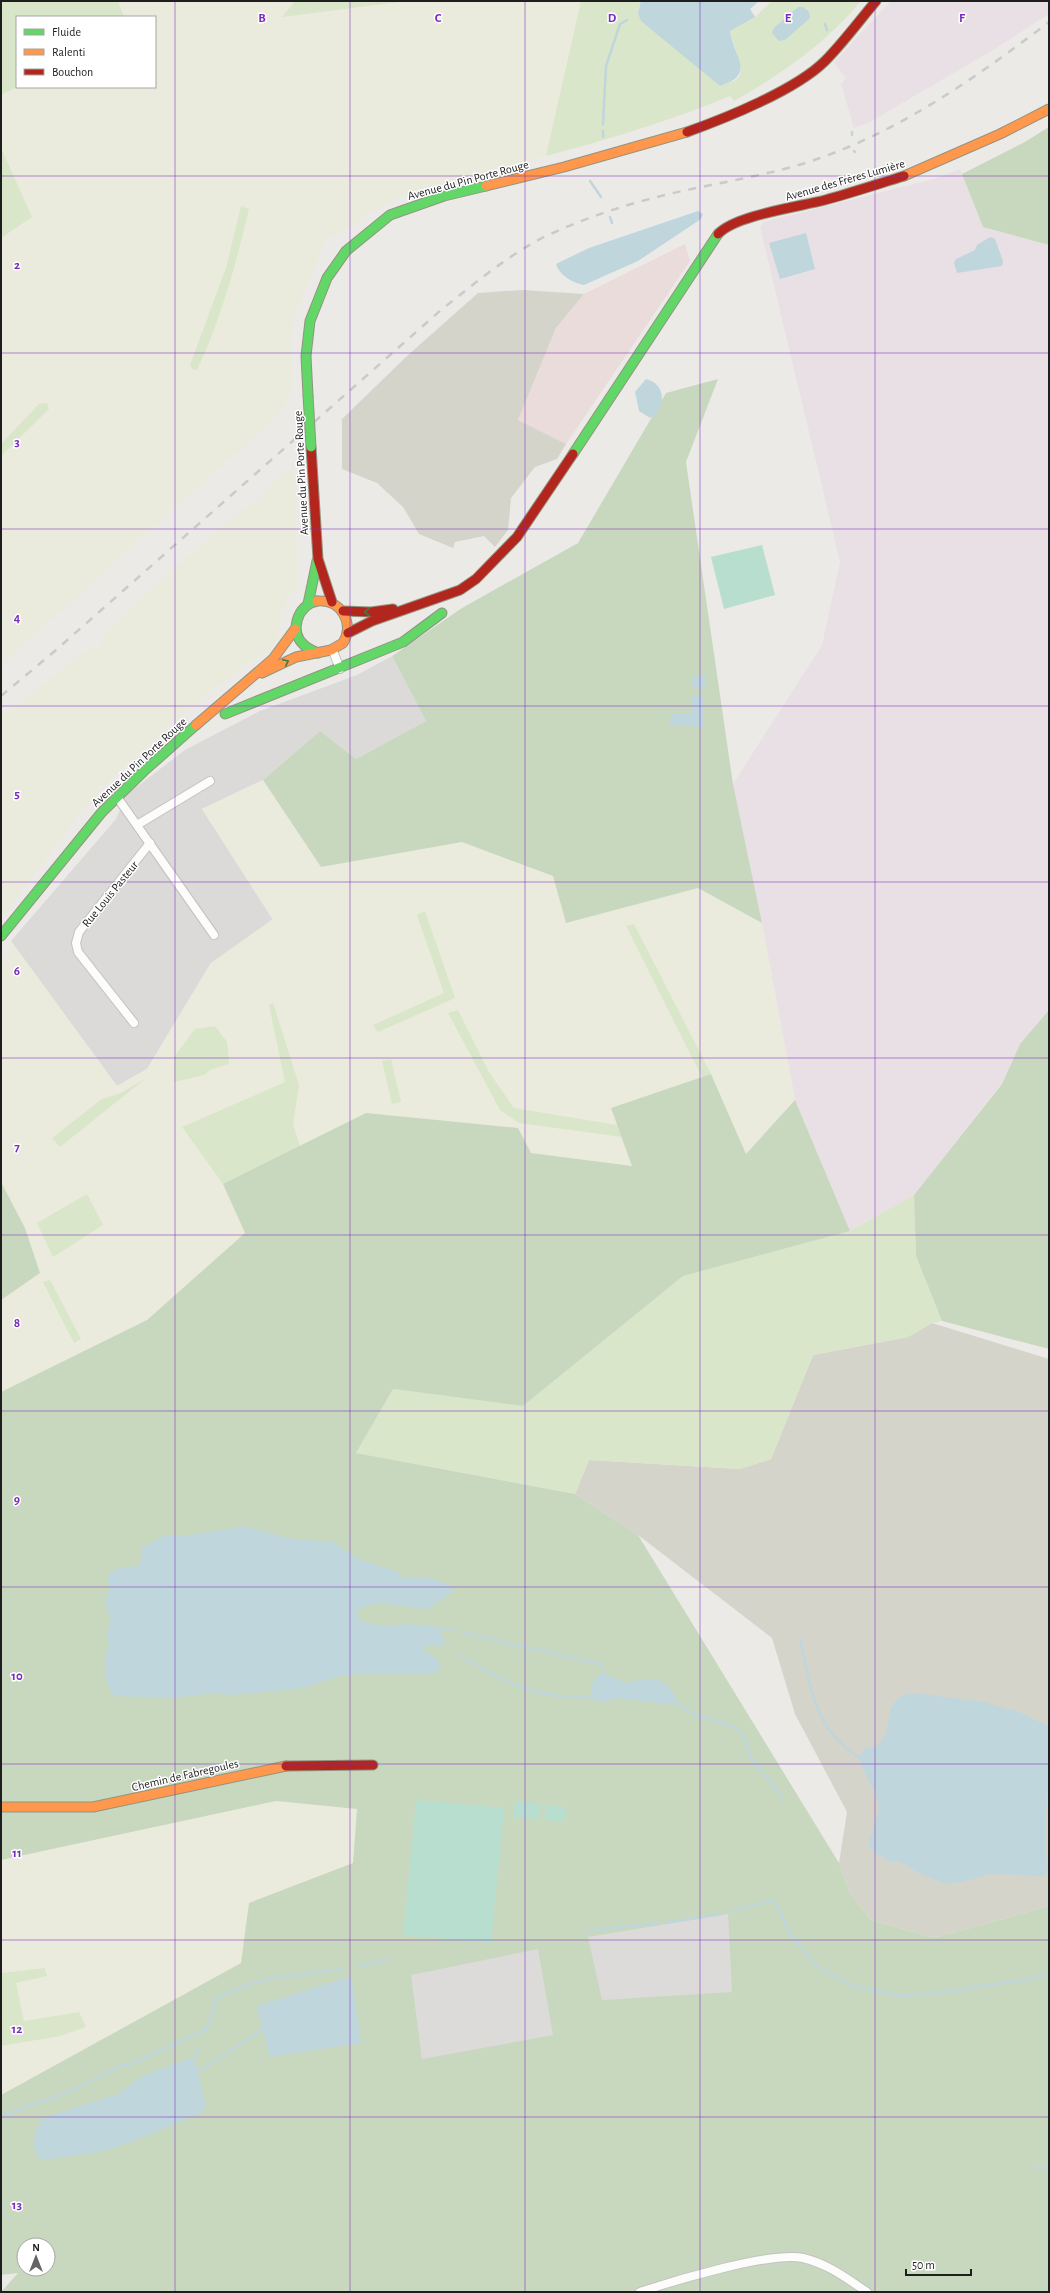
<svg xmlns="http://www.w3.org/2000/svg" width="1050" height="2293" viewBox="0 0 1050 2293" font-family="'Alegreya Sans',sans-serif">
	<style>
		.residential { fill: #dbdad8 }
		.commercial { fill: #e9dcda }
		.industrial { fill: #e9e0e5 }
		.construction { fill: #d5d4ca }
		.farmland { fill: #eaebdc; fill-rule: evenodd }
		.grass { fill: #d9e6c9 }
		.forest { fill: #c8d8bf; fill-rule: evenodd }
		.pitch { fill: #b7dece }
		.parking { fill: #dcdbda }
		.water { fill: #bed6dc }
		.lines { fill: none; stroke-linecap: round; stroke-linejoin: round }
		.stream { stroke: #bed6dc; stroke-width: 2.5 }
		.street-casing { stroke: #c3c2c1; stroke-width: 10 }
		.fast-casing { stroke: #929481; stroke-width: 11 }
		.slow-casing { stroke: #929481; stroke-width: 11 }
		.jam-casing { stroke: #929481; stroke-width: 11 }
		.street { stroke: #fcfcfb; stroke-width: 8 }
		.fast { stroke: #63d668; stroke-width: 9 }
		.slow { stroke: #ff974d; stroke-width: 9 }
		.jam { stroke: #b3261e; stroke-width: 9 }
		.rail { stroke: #cacac9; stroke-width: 2.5; stroke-dasharray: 8 8; stroke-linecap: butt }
		.fast-bridge-casing { stroke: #929481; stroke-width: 11; stroke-linecap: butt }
		.fast-bridge { stroke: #63d668; stroke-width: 9 }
		.oneway { stroke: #407a43 }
		.grid { fill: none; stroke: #7b2cbf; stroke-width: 1; stroke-opacity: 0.55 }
		.labels { text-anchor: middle; stroke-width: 3; stroke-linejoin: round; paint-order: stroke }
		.street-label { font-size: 12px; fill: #1e1e1e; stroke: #fff }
		.grid-label { font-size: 13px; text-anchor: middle; font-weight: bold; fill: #7b2cbf; stroke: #fff; stroke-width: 3; stroke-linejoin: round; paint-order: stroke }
	</style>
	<rect width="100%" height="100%" fill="#eceae7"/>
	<path class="residential" d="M392 656 426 721 356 759 320 731 263 780 202 809 273 920 211 963 147 1069 117 1086 11 941 116 819 125 798 130 792 185 750 260 711 357 675Z"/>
	<path class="commercial" d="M685 244 690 261 566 444 518 420 556 328 584 294Z"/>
	<g class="industrial">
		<path d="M891 1H1049V14L998 47 870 122 854 128 841 84 846 78 834 62Z"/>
		<path d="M960 169 983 227 1049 245V1010L1020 1044 1002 1083 914 1195 850 1231 795 1100 762 923 733 784 822 645 840 562 760 227 764 222 937 178Z"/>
	</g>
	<g class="construction">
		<path d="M523 290 584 294 556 328 518 420 566 444 557 459 535 467 511 498 508 530 495 547 484 536 455 542 453 548 419 534 403 507 377 483 342 469V419L407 356 478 293Z"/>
		<path d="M932 1323 1049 1359V1906L934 1938 871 1920 850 1893 839 1863 847 1812 795 1714 772 1638 638 1535 575 1494 589 1460 740 1469 771 1459 813 1355 908 1337Z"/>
	</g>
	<g class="farmland">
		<path d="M1 1H623L599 142 410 192 372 211 350 228 326 239 294 317 290 338 292 392 280 413 1 665ZM17 17H155V87H17Z"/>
		<path d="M294 467 298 588 286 601 281 613 277 639 270 649 243 666 166 728 110 779 109 784 99 786V792L83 809 1 919V715L27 697 86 650 98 647 106 631 185 559 244 508 260 499 279 477Z"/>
		<path d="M263 780 321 867 462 842 553 876 566 923 698 888 762 923 795 1100 746 1154 632 1166 531 1153 223 1184 246 1233 147 1320 1 1392V1300L40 1273 25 1228 1 1182V965L9 955 11 941 117 1086 147 1069 211 963 273 919 202 809Z"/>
		<path d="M276 1801 357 1809 353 1863 249 1903 241 1963 1 2095V2046L60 2036 86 2027 79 2012 24 2021 16 1982 47 1975 45 1968 1 1973V1860Z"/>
	</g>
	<g class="grass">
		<path d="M1 1H118L124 17H17V87L1 95Z"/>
		<path d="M295 1H407L282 17Z"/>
		<path d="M581 1H641L638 13 720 86C727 83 737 82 740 75 744 69 732 40 730 31L755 17 772 1H861C826 43 782 74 734 101L730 96C670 121 609 139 546 156Z"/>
		<path d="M1 148 32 217 1 238Z"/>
		<path d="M241 206 249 209C236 264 221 319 197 370L192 369 190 365 226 268Z"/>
		<path d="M47 403 49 409 1 456V444L39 404Z"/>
		<path d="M425 911 455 998 378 1032 373 1025 444 993 417 915Z"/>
		<path d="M634 924 711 1074 702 1077 626 926Z"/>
		<path d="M273 1003 299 1085 293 1124 300 1146 223 1184 182 1127 285 1082 269 1005Z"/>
		<path d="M458 1010 489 1072 514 1108 617 1125 622 1137 519 1123 500 1110 448 1013Z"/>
		<path d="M215 1026 227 1042 229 1064 210 1070 204 1075 174 1082V1057L195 1029Z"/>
		<path d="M391 1059 401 1102 392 1104 382 1061Z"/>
		<path d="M146 1078 60 1147 52 1138 102 1099 121 1093Z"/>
		<path d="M87 1194 103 1225 53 1257 37 1223Z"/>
		<path d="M914 1195 916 1256 942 1321 932 1323 908 1337 813 1355 771 1459 740 1469 589 1460 575 1494 356 1453 393 1389 523 1406 683 1276 850 1231Z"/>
		<path d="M50 1280 81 1339 74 1343 43 1282Z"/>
		<path d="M45 1968 47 1976 16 1983 24 2021 79 2012 86 2027 60 2036 1 2046V1973Z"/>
	</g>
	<g class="forest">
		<path d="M1049 127V245L983 227 962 174 1023 143Z"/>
		<path d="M718 379 686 462 733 784 762 923 698 888 566 923 553 876 462 842 321 867 263 780 320 731 356 759 426 721 392 656 462 608 578 543 666 393Z"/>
		<path d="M1049 1010V1349L942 1321 916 1256 914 1195 1002 1084 1020 1044Z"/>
		<path d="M711 1074 746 1154 795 1100 850 1231 683 1276 523 1406 393 1389 356 1453 575 1494 638 1535 839 1863 850 1893 871 1920 934 1938 1049 1906V2292H1L18 2273 1 2275V2095L241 1963 249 1903 353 1863 357 1809 276 1801 1 1860V1392L147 1320 245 1233 223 1184 366 1113 518 1128 531 1153 632 1166 611 1108ZM24 2245H48V2269H24Z"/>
		<path d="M1 1182 25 1228 40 1273 1 1300Z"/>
	</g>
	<g class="pitch">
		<path d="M762 545 775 595 724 609 711 557Z"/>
		<path d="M416 1800 504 1808 491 1943 403 1935Z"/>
		<path d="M515 1801 541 1804 539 1819 513 1817Z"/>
		<path d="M546 1805 566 1807 565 1822 544 1820Z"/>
	</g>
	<g class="parking">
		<path d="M728 1914 732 1992 602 2000 588 1937Z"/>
		<path d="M538 1949 553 2035 422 2059 411 1975Z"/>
	</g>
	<g class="water">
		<path d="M641 1H759L750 9 755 17 730 31C735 60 756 74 720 86L641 21 638 13Z"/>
		<path d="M798 7H803L809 12 810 18 785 40 779 41 772 33 773 29Z"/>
		<path d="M698 211 703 214 701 219 638 261 584 285C573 283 559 275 556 264L589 248Z"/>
		<path d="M806 233 815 269 780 279 769 243Z"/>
		<path d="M990 237 995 239 1003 261 1002 266 957 273 954 263 956 259 975 250 977 245Z"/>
		<path d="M646 379C667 384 666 409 650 418L639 411 635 392Z"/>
		<path d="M693 675 706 676 705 689 692 688Z"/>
		<path d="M692 695H704L703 727 670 725 671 713 691 714Z"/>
		<path d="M245 1526 287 1538 332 1542 361 1560 398 1572 401 1577 430 1578 453 1587 452 1592 428 1609C406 1608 376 1597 357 1611L358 1619C381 1632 412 1619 438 1628L445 1641 441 1646 426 1645 423 1650C432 1656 440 1657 440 1670L432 1674H357L340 1676 304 1688 233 1695 212 1693 174 1698 115 1696 109 1689 106 1675 105 1658 109 1645 106 1632C119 1616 97 1606 110 1591L108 1580 109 1573 121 1567 139 1566 142 1558V1548L165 1535H189Z"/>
		<path d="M605 1675 618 1679 627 1684C648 1675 670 1677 677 1702L673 1705 617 1698 606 1702H597L592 1698V1684L597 1676Z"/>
		<path d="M913 1693 985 1702 1007 1710H1015L1048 1726C1050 1735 1049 1748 1049 1757 1049 1795 1042 1833 1048 1871L1043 1876 991 1874 961 1882 945 1884 917 1872 899 1861H889L874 1852 868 1844C873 1831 882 1810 876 1795 871 1782 863 1772 859 1758L864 1749C868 1748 875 1747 879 1744 896 1730 878 1699 913 1693Z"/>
		<path d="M351 1976 361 2043 270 2057 257 2006Z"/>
		<path d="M191 2058 196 2066 206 2107 201 2113 131 2142 95 2153 42 2160C28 2149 35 2130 43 2118L118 2094 142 2076Z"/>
	</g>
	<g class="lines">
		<g class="stream">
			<path d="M825 24 827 30"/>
			<path d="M603 124 606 66 620 24 627 20"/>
			<path d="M852 132V135"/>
			<path d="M603 137V131"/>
			<path d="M854 151 855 152"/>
			<path d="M590 181 601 197"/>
			<path d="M610 217 612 223"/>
			<path d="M438 1628 454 1631"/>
			<path d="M463 1633 601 1664 605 1677"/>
			<path d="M800 1639C812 1691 813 1728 861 1759"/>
			<path d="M441 1646 443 1647"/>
			<path d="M457 1654C496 1676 526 1696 573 1697 579 1697 588 1699 594 1696"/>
			<path d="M674 1701 693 1714 733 1727 742 1733 751 1758 783 1798"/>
			<path d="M731 1911 771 1901 776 1904 791 1935 817 1966 852 1985 900 1996 930 1994 1049 1976"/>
			<path d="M664 1923 721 1914"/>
			<path d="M587 1931 658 1923"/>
			<path d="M358 1967 391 1959"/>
			<path d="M193 2064 199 2048"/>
			<path d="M195 2074 265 2028"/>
			<path d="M1 2116 71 2091 120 2066 134 2063 203 2031 210 2024 216 1999C252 1976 302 1975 344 1969"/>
			<path d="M1033 2166H1049"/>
		</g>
		<g class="street-casing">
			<g id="street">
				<path d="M333 651 340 669"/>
				<path d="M117 797 214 935"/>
				<path d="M137 825 210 781"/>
				<path d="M134 1023 78 952 76 943 79 932 150 843"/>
				<path d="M640 2292C673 2281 772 2251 803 2258 828 2264 846 2278 867 2292"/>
			</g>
		</g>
		<g class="fast-casing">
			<g id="fast">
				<path d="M308 395 306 356 310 321 327 278 346 251 390 215 444 196 486 186"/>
				<path d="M573 454 718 234"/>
				<path d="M317 601C297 605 289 632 304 645 308 649 314 651 318 653"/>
				<path d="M308 604 317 561"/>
				<path d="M225 714 403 642 442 613"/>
				<path d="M1 936 102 812 144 771 196 725"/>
			</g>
		</g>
		<g class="slow-casing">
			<g id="slow">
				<path d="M904 176 1000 134 1049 109"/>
				<path d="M486 186 564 167 687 132"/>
				<path d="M262 673 296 657 331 650 343 643C355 623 341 599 317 601"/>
				<path d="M196 725 273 659 295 629"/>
				<path d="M1 1807H93L286 1766"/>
			</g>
		</g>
		<g class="jam-casing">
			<g id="jam">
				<path d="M687 132C726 118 796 90 825 61 843 43 859 21 876 1"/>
				<path d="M718 234C736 215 798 207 825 200 851 193 878 184 904 176"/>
				<path d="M311 447 318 559 332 602"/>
				<path d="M343 611 371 612 393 609"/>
				<path d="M348 633 372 621 460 590 476 579 517 537 573 454"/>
				<path d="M286 1766 373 1765"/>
			</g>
		</g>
		<use href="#street" class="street"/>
		<use href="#fast" class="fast"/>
		<use href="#slow" class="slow"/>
		<use href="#jam" class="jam"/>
		<path class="rail" d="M1 696 56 650 441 310C474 284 507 256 544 237 580 220 618 207 657 197 711 183 767 177 820 158 905 128 978 76 1049 22"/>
		<g class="fast-bridge-casing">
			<path id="fast-bridge" d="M308 395 311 447"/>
		</g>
		<use href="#fast-bridge" class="fast-bridge"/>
	</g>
	<defs><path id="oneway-chevron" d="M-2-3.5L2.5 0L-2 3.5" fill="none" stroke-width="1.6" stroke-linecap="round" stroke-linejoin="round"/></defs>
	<g class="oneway">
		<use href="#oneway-chevron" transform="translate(367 612) rotate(-180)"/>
		<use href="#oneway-chevron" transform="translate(286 662) rotate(-25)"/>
	</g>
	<path class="grid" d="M175 1V2292M350 1V2292M525 1V2292M700 1V2292M875 1V2292M1 176H1049M1 353H1049M1 529H1049M1 706H1049M1 882H1049M1 1058H1049M1 1235H1049M1 1411H1049M1 1587H1049M1 1764H1049M1 1940H1049M1 2117H1049"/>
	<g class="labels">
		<g class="street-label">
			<text transform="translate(468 180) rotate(-15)" y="4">Avenue du Pin Porte Rouge</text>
			<text transform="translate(845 180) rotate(-16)" y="4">Avenue des Frères Lumière</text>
			<text transform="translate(301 473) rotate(-93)" y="4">Avenue du Pin Porte Rouge</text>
			<text transform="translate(139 762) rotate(-43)" y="4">Avenue du Pin Porte Rouge</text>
			<text transform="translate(110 894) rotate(-51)" y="4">Rue Louis Pasteur</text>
			<text transform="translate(185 1775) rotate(-13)" y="4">Chemin de Fabregoules</text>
		</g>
	</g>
	<g class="grid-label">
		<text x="262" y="22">B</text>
		<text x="438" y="22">C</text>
		<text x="612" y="22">D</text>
		<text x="788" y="22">E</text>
		<text x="962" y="22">F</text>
		<text x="17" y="269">2</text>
		<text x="17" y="446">3</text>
		<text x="17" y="622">4</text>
		<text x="17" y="798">5</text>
		<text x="17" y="975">6</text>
		<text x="17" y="1151">7</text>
		<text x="17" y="1327">8</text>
		<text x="17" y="1504">9</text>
		<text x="17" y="1680">10</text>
		<text x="17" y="1857">11</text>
		<text x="17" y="2033">12</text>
		<text x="17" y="2209">13</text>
	</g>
	<rect width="1050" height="2293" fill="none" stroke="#1e1e1e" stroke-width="4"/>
	<rect x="16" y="16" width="140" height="72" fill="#ffffff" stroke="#a5a5a5"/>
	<rect x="24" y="29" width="20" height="6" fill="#63d668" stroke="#a5a5a5"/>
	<text x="52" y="36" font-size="12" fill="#1e1e1e">Fluide</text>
	<rect x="24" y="49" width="20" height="6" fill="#ff974d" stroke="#a5a5a5"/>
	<text x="52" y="56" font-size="12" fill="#1e1e1e">Ralenti</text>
	<rect x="24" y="69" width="20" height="6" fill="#b3261e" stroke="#a5a5a5"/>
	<text x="52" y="76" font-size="12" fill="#1e1e1e">Bouchon</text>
	<g transform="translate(36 2257)"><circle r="19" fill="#ffffff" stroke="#a5a5a5"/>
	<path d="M0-3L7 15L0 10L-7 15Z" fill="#666564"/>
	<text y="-6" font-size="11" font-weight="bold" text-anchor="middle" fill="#1e1e1e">N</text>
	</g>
	<path d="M906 2269v6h65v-6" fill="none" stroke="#1e1e1e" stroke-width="2"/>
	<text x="912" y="2269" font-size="12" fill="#1e1e1e" stroke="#ffffff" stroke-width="3" paint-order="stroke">50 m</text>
</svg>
